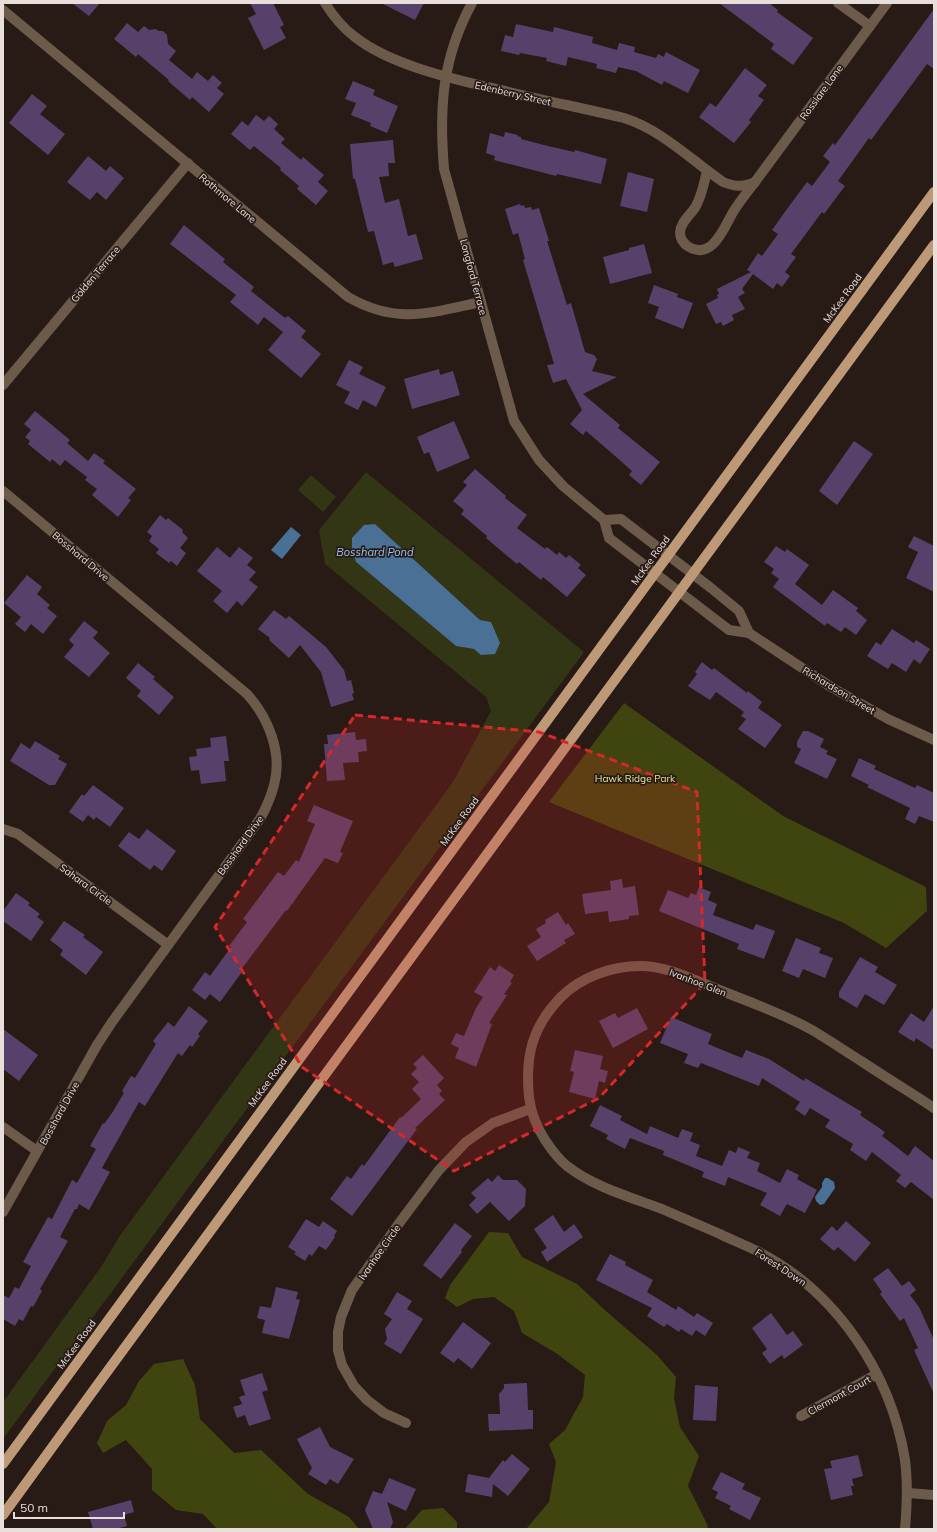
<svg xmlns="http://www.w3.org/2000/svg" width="937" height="1532" viewBox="0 0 937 1532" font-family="Mulish,sans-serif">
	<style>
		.green { fill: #323614; fill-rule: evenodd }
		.forest { fill: #404510 }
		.water { fill: #4a7096 }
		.building { fill: #57416b }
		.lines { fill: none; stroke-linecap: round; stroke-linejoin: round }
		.minor { stroke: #6c5b4b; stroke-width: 10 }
		.major { stroke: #bd9978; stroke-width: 10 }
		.marked { fill: #d62828; fill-opacity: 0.2; stroke: #d62828; stroke-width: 3; stroke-dasharray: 8 5; stroke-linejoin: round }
		.labels { text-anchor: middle; stroke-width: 3.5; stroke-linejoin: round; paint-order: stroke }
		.street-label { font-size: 10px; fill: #e8deda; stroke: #281a15 }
		.park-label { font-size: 10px; fill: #e1eb9a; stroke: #281a15 }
		.water-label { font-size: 11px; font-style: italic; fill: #96c4f3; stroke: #281a15 }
	</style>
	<rect width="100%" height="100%" fill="#281a15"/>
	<g class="green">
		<path d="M366 472 584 652 3 1439V1402L101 1267 119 1237 453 782 491 711 486 697 325 564 319 530ZM375 524 480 620 491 622 474 649 456 646 356 562Z"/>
		<path d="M311 475 336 497 323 512 298 490Z"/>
	</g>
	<g class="forest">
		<path d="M624 703 783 816 926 887 927 911 886 948 844 923 549 802Z"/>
		<path d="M489 1232 508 1233 522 1257 577 1284 607 1312 657 1355 676 1377 674 1398 680 1427 699 1456 688 1486 708 1526 707 1529H526L549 1502 556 1462 549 1444 565 1430 583 1397 585 1375 556 1353 522 1333 514 1311 494 1297 473 1299 457 1307 445 1298 450 1285Z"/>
		<path d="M183 1359 195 1385 200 1419 234 1453 261 1450 308 1494 349 1517 359 1529H217L203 1514 176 1510 152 1490V1469L126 1440 103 1453 97 1443 107 1421 126 1405 139 1381 154 1364Z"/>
		<path d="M443 1508 457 1522V1529H405L422 1510Z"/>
	</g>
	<g class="water">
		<path d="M375 524 480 620 491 622 500 643 495 654 481 655 474 649 456 646 356 562 352 548V538L364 525Z"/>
		<path d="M291 527 301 535 282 559 271 550Z"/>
		<path d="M825 1178H828L834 1182 835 1188 824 1204 820 1205 816 1201 815 1197 822 1187V1183Z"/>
	</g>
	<g class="building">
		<path d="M72 3H100L89 16Z"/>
		<path d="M250 3H273L284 25 280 27 286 38 264 50 248 18 256 14Z"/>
		<path d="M381 3H424L415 20Z"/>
		<path d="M719 3H769L778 10 777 12 813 38 793 65 771 49 774 44Z"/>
		<path d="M934 9V69L927 64 871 140 869 138 838 181 845 186 824 214 822 212 791 254 796 257 785 272 790 276 782 287 777 283 773 289 753 274 742 289 745 293 738 297 745 309 732 315 734 320 723 326 721 322 716 324 706 304 718 298 717 295 719 294 717 289 751 272 747 270 758 253 762 256 778 234 772 230 787 209 807 182 812 186 830 162 823 156 833 143 835 145Z"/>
		<path d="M127 23 138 32 144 26 149 30 155 29 159 31H163L167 35 168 44 176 51 169 60 192 79 197 72 208 81 213 75 222 83 217 88 224 94 209 112 192 97 190 100 168 81 169 80 138 54 136 57 114 39Z"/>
		<path d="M516 24 553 32 554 27 593 37 592 43 617 50 619 43 635 47 634 52 656 58 658 54 664 57 666 52 700 70 688 93 664 81 662 85 636 71 618 67 616 73 596 68 597 64 568 57 566 66 546 61 547 58 520 53 519 55 501 51 505 35 513 37Z"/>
		<path d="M745 68 767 85 758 96 764 100 749 120 751 122 734 143 699 117 710 103 716 107Z"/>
		<path d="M353 81 375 90 373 95 398 106 387 133 370 126 371 123 351 115 356 103 345 99Z"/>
		<path d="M32 94 47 106 40 114 65 134 48 155 9 123Z"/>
		<path d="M256 115 264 121 269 116 278 124 274 129 285 139 281 143 301 160 303 157 324 175 318 182 328 191 316 205 297 189 299 186 280 170 281 168 254 146 250 150 231 134 242 121 248 126Z"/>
		<path d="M505 132 518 135 517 136 521 137V139L544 145 574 152 575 150 607 159 601 184 557 174 556 176 494 160 495 156 486 153 490 133 504 137Z"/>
		<path d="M393 140 395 163H388L389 176 379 177 385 203 399 199 408 236 416 234 423 259 395 267 393 262 383 265 374 231 368 232 355 179H353L350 144Z"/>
		<path d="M88 156 106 171 110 166 124 178 106 200 97 192 90 200 67 182Z"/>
		<path d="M628 172 654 179 647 212 620 206Z"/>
		<path d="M520 204 521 206 524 205 525 208 531 207 532 210 539 208 549 241H547L567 305 571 303 585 352 594 355 597 359 592 371 617 377 583 394 620 425 618 428 660 462 641 485 629 475 632 471 614 455 586 431 583 435 570 424 582 410 566 379 553 383 547 365 554 364 523 260 525 259 518 233 513 235 505 209Z"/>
		<path d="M184 225 225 259 223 262 254 287 251 291 285 318 288 316 306 331 301 337 321 354 301 378 268 350 283 332 264 317 258 325 230 302 236 295 170 244Z"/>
		<path d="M644 244 652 273 610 284 603 257 629 250V248Z"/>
		<path d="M654 285 678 294 677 297 693 303 683 329 655 318 659 307 648 303Z"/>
		<path d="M349 360 363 367 359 374 386 387 376 407 363 400 358 410 344 403 350 392 336 385Z"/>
		<path d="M439 369 440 375 453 371 460 395 412 409 404 379Z"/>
		<path d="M35 411 70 440 67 443 88 461 94 453 105 461 103 463 136 489 128 498 131 500 118 517 92 495 97 489 85 480 87 477 65 460 60 466 52 459 50 462 28 444 30 441 25 437 31 430 24 424Z"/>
		<path d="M454 421 470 458 437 472 429 452 424 454 417 437Z"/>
		<path d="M854 441 873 454 837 505 819 491Z"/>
		<path d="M475 469 506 496 505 498 527 515 517 528 545 549 547 547 557 555 559 552 566 558 569 555 581 565 578 568 586 575 567 597 543 577 541 580 519 562 517 564 486 538 487 536 461 514 464 510 453 501 467 485 463 482Z"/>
		<path d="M160 515 166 520 168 518 183 530 182 532 188 538 180 548 186 553 177 566 171 561 169 563 156 553 159 549 149 541 152 536 147 532Z"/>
		<path d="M914 536 934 546V592L906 578 918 552 908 547Z"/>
		<path d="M776 546 785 552 787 549 809 565 795 584 822 605 833 590 858 608 856 611 867 620 856 635 845 627 841 632 827 623 825 626 773 587 779 579 771 573 774 569 764 562Z"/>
		<path d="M217 547 230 558 239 547 253 558 247 565 256 572 249 580 258 587 242 606 237 601 227 613 213 601 222 591 197 571Z"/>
		<path d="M27 575 42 587 37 594 50 605 47 608 57 616 43 634 31 624 25 632 15 624 21 617 4 603Z"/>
		<path d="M274 610 286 619 289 616 326 647 344 670 347 681 351 680 354 693 352 694 354 700 331 707 321 672 300 645 289 658 269 640 270 638 258 629Z"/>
		<path d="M84 621 98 632 93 638 110 653 89 677 64 657 74 645 69 640Z"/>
		<path d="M892 629 914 643 916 640 930 649 920 664 914 659 906 672 892 663 888 669 867 656 876 642 881 645Z"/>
		<path d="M702 662 712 670 714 668 747 693 748 691 762 702 758 708 782 725 765 748 738 729 746 719 741 716 744 712 716 692 710 700 688 686 697 674 695 672Z"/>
		<path d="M138 663 155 677 153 679 174 697 159 715 137 696 141 691 126 678Z"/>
		<path d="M803 731H808L824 739 820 747 828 751 826 754 837 759 827 779 794 763 801 749 797 747V742Z"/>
		<path d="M355 732 356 740 366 739 367 751 358 752 359 762 343 763 345 780 327 781 324 744H328L327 735Z"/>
		<path d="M226 736 229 761H224L226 781 201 784 199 770 191 771 189 757 197 756 196 749 211 747 210 738Z"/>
		<path d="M35 741 60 756 58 759 67 764 55 785H49L10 761 21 743 30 749Z"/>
		<path d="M859 758 876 766 874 769 915 788 917 785 934 793V822L919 816 915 824 905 819 910 808 867 787 869 785 851 776Z"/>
		<path d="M93 785 124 808 110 827 96 817 94 820 88 815 83 822 69 812 82 794 84 796Z"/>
		<path d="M314 805 353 821 340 852 343 853 338 863 325 858 287 911 286 910 240 971 242 972 220 1002 210 994 205 1000 192 990 205 972 210 976 231 947 229 946 247 922 243 919 278 872 284 876 296 860 299 862 315 824 307 821Z"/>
		<path d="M147 829 176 851 162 871 154 865 150 870 118 846 129 832 139 839Z"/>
		<path d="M622 879 623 888 635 886 639 915 629 916V919L609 922 608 911 585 914 582 894 611 890 610 881Z"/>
		<path d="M699 887 711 892 708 900 717 904 713 915 753 930 756 924 775 931 764 959 737 949 739 944 659 911 668 890 688 898 691 893 696 895Z"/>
		<path d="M16 893 30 903 28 905 40 914 37 917 44 922 31 941 3 921V911Z"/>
		<path d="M558 912 566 925 568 923 575 934 564 940 566 943 537 961 527 946 541 937 536 929 546 923 545 920Z"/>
		<path d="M64 921 85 935 83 937 103 952 86 975 60 955 63 950 50 940Z"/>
		<path d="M796 938 821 948 819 953 833 958 825 978 803 969 799 978 782 971Z"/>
		<path d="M860 957 878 967 875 972 897 985 884 1005 865 994 857 1008 839 997V992Z"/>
		<path d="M499 965 514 975 510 982 512 983 504 994 507 995 489 1023 492 1024 476 1067 455 1058 459 1048 451 1044 456 1033 464 1036 476 1008 483 997 474 992 490 967 495 971Z"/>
		<path d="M189 1006 208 1021 198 1034 200 1036 192 1047 190 1045 182 1056 178 1053 145 1106 139 1102 102 1168 110 1172 89 1210 79 1204 77 1209H75L60 1237 68 1241 40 1289 42 1291 33 1307 31 1306 23 1321 19 1319 15 1326 3 1319V1295L9 1298 15 1287 19 1289 31 1266 23 1262 48 1217 52 1219 72 1180 77 1183 96 1149 90 1146 103 1123 104 1124 112 1113 124 1093 122 1091 131 1076 135 1078 156 1044 153 1041 168 1022 174 1027Z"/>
		<path d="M934 1006V1050L916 1038 914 1042 898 1032 911 1013 924 1022Z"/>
		<path d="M637 1008 648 1029 613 1048 599 1021 615 1013 618 1018Z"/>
		<path d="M671 1017 712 1034 708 1044 742 1058 746 1050 769 1059 804 1081 805 1078 862 1112 860 1115 885 1132 882 1136 908 1156 915 1146 934 1161V1200L911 1182 905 1188 896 1181 901 1175 872 1152 866 1161 850 1150 853 1144 825 1127 830 1120 810 1108 805 1116 795 1109 800 1102 762 1078 759 1086 701 1063 698 1068 684 1063 688 1054 660 1043Z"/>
		<path d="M3 1029 38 1055 19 1081 3 1069Z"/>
		<path d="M575 1050 603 1056 600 1069 608 1071 605 1083 599 1081 595 1099 569 1092 574 1072 570 1071Z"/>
		<path d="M423 1055 444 1078 437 1085 442 1091 439 1094 445 1100 415 1128 417 1129 352 1216 330 1199 347 1176 351 1179 362 1164 364 1166 400 1117 401 1118 421 1099 412 1089 419 1082 411 1074 417 1068 413 1064Z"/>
		<path d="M600 1105 622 1116 620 1120 647 1134 650 1126 678 1138 682 1129 693 1133 690 1141 700 1145 696 1156 722 1166 729 1150 736 1153 738 1147 750 1152 747 1158 760 1163 757 1171 780 1183 787 1169 799 1175 797 1179 817 1190 805 1213 787 1204 780 1216 760 1205 767 1193 728 1177 725 1186 702 1177 704 1172 663 1155 664 1151 630 1138 625 1149 606 1139 608 1135 590 1126Z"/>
		<path d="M498 1175 503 1180H517L526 1189 525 1206 509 1221 490 1202 477 1214 469 1205 476 1198 471 1193 488 1178 492 1182Z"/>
		<path d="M553 1215 564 1232 574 1224 583 1237 547 1262 541 1252 547 1248 534 1229Z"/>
		<path d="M306 1219 319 1227 323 1221 337 1231 334 1236 335 1237 326 1250 319 1246 312 1256 309 1254 305 1261 294 1254 296 1252 288 1247Z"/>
		<path d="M846 1221 871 1243 855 1262 838 1247 834 1251 820 1239 832 1226 837 1231Z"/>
		<path d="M455 1223 472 1236 461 1250 462 1252 441 1279 423 1265Z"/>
		<path d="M610 1254 626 1262 625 1265 653 1280 647 1292 676 1310 678 1306 694 1317 697 1313 713 1323 705 1336 696 1330 692 1336 681 1329 679 1332 667 1324 664 1327 647 1316 652 1308 596 1280Z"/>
		<path d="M888 1268 902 1286 909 1281 916 1290 910 1295 919 1307 934 1340V1394L914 1350 918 1348 904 1318 900 1321 880 1294 882 1292 873 1279Z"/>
		<path d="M276 1287 298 1292 296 1299 300 1300 289 1339 262 1333 265 1320 257 1318 260 1306 271 1308Z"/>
		<path d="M397 1292 412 1301 407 1309 423 1319 401 1354 384 1344 387 1339 385 1329 392 1319 384 1314Z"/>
		<path d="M771 1313 787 1335 793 1331 803 1345 784 1359 782 1355 770 1364 762 1353 767 1349 752 1328Z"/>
		<path d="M463 1322 491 1343 472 1369 458 1358 454 1363 440 1353Z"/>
		<path d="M262 1373 268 1390 262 1392 271 1419 249 1426 245 1415 237 1418 233 1407 242 1404 239 1397 245 1395 240 1380Z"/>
		<path d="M527 1383 528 1410H533V1429L489 1431 488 1414H500L499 1394 504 1388V1384Z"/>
		<path d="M695 1385 718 1387 716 1421 693 1420Z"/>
		<path d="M320 1427 330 1447 354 1459 338 1484 330 1479 326 1485 308 1474 312 1468 297 1439Z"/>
		<path d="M512 1454 530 1469 508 1496 493 1484 492 1497 465 1492 468 1474 489 1478 503 1460 505 1462Z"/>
		<path d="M858 1455 863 1476 852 1479 854 1486H851L853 1495 831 1500 824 1469 832 1468 830 1461Z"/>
		<path d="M721 1472 745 1484 742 1489 761 1498 750 1520 729 1509 731 1506 715 1498 718 1492 712 1489Z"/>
		<path d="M389 1478 416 1489 406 1511 387 1502 393 1522 390 1529H373L365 1510 373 1491 382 1494Z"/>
		<path d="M131 1500 134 1512 124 1515 127 1526 116 1529H93L88 1512Z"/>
	</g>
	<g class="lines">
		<g class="minor">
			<path d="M325 3C333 16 343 28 355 37 393 67 462 81 509 92 547 101 586 109 624 118 662 130 691 160 723 182 735 187 743 187 755 182L887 3"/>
			<path d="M472 3C442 58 439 108 444 169L514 421 539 460 563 486 604 520 609 538 729 630 749 633 831 687 888 719 934 740"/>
			<path d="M838 3 870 26"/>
			<path d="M3 10 348 297C397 325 429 313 481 302"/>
			<path d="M707 171C704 183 702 195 696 206 691 215 681 221 680 232 680 239 684 244 689 247 714 261 725 224 735 209 741 200 748 191 755 182"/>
			<path d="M3 385 188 163"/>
			<path d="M3 491 247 694C268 717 283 753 274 785 271 797 266 808 260 819L112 1022 97 1045 3 1212"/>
			<path d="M604 520 621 519 711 588 739 611 749 633"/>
			<path d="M3 829 18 834 167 944"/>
			<path d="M3 1127 37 1151"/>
			<path d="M801 1416 877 1374"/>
			<path d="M406 1423 384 1413 367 1400 354 1386 342 1365 338 1350V1332L341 1317 352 1290 400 1222 439 1170 466 1142 493 1123 530 1109"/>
			<path d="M908 1493 934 1495"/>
			<path d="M905 1529C907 1506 908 1483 905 1460 891 1373 836 1291 757 1251 745 1245 732 1240 720 1234 701 1226 681 1217 662 1209 630 1197 594 1187 567 1166 558 1159 551 1149 545 1140 536 1126 531 1113 529 1097 525 1056 532 1027 561 997 581 977 612 966 640 966 667 966 692 979 717 989 749 1002 782 1013 812 1030 829 1040 845 1051 861 1061 885 1077 910 1092 934 1108"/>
		</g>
		<g class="major">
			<path d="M3 1464 934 192"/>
			<path d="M3 1515 101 1380 934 245"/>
		</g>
	</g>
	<path class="marked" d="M355 715 539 732 697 792 705 983 599 1098 454 1171 302 1067 215 927Z"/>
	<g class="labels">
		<g class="street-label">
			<text transform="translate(821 92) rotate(-54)" y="4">Rosslare Lane</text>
			<text transform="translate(513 93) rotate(13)" y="4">Edenberry Street</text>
			<text transform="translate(228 198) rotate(40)" y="4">Rothmore Lane</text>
			<text transform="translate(95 274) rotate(-50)" y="4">Golden Terrace</text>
			<text transform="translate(474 277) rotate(75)" y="4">Longford Terrace</text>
			<text transform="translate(842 298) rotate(-54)" y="4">McKee Road</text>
			<text transform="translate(81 556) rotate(40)" y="4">Bosshard Drive</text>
			<text transform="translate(650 560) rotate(-54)" y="4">McKee Road</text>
			<text transform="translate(839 690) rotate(31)" y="4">Richardson Street</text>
			<text transform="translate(459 821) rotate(-54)" y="4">McKee Road</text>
			<text transform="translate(240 845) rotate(-54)" y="4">Bosshard Drive</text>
			<text transform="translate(86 884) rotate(36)" y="4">Sahara Circle</text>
			<text transform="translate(698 982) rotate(21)" y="4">Ivanhoe Glen</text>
			<text transform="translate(267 1082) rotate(-54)" y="4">McKee Road</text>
			<text transform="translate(59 1113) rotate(-61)" y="4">Bosshard Drive</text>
			<text transform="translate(379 1252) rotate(-55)" y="4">Ivanhoe Circle</text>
			<text transform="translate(781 1267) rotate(33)" y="4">Forest Down</text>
			<text transform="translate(76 1344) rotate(-54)" y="4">McKee Road</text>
			<text transform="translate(839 1395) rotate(-29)" y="4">Clermont Court</text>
		</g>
		<g class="park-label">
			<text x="635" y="782">Hawk Ridge Park</text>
		</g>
		<g class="water-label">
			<text x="375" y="556">Bosshard Pond</text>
		</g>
	</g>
	<rect width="937" height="1532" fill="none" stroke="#e8deda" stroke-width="8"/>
	<path d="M14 1512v6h110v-6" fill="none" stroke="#e8deda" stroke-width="2"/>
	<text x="20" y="1512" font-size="12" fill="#e8deda" stroke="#281a15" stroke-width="3" paint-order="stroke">50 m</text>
</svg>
